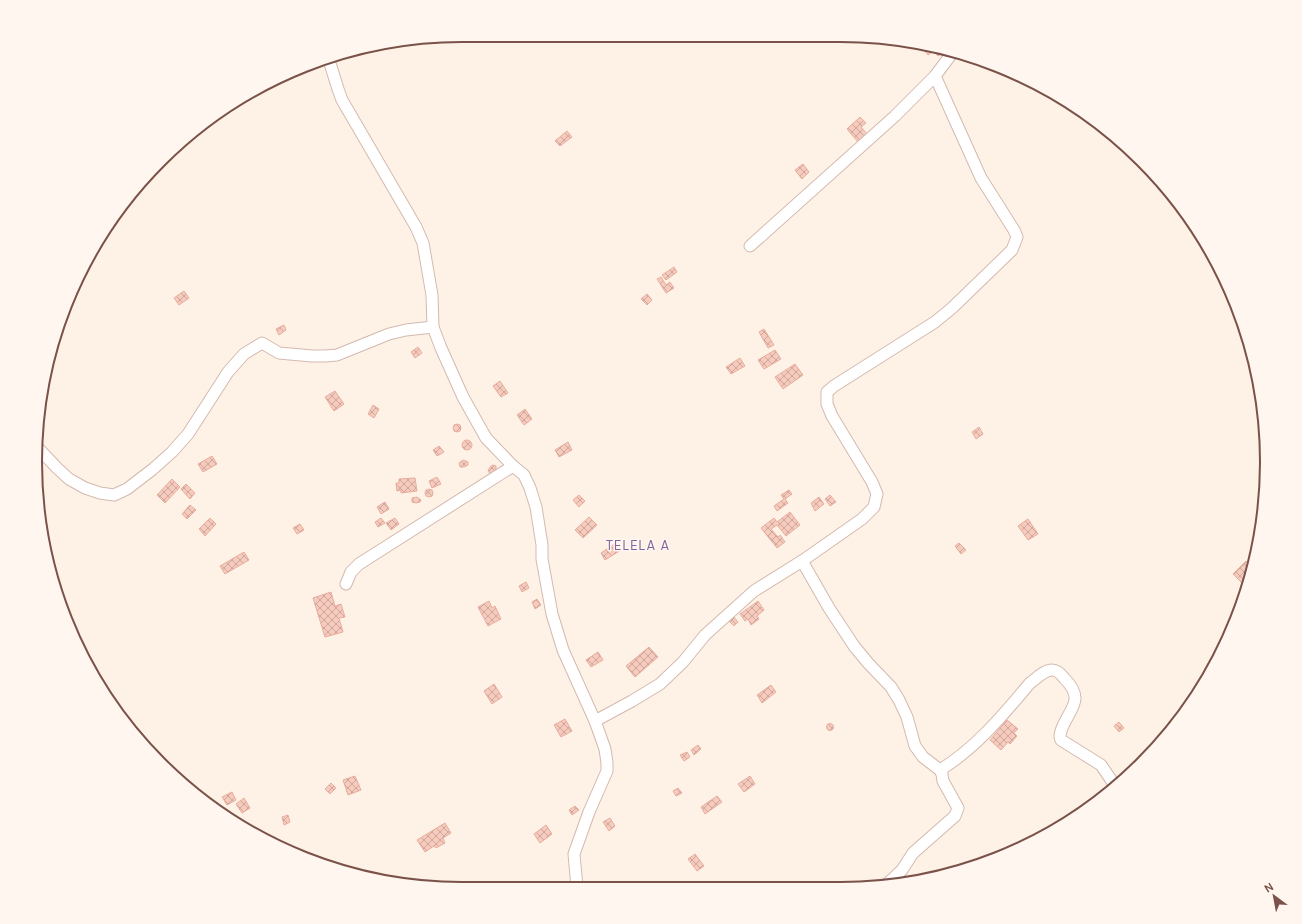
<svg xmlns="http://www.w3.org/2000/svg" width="1302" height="924" viewBox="0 0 1302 924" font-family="'DM Sans',sans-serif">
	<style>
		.building { fill: url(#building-cross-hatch); stroke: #eaad9c }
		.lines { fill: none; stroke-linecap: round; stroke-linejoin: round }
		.minor-casing { stroke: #d4b9ae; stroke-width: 13 }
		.minor { stroke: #fff; stroke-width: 11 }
		.labels { text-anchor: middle; stroke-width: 3; stroke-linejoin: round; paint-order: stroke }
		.quarter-label { font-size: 13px; letter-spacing: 1px; fill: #81659e; stroke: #fff6ef }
		.rim { fill: none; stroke: #7a5249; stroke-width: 2 }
	</style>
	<defs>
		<pattern id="building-cross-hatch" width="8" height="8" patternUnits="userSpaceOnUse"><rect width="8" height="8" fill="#f6cabd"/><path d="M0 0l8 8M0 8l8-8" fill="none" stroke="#cca79c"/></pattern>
	</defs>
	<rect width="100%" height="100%" fill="#fef2e7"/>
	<g class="building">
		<path d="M921 43 931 46 935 50 928 55 919 44Z"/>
		<path d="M940 48 946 50 938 56 934 52Z"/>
		<path d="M860 117 866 123 861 127 867 134 858 142 847 129Z"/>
		<path d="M567 131 572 137 560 146 555 141Z"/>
		<path d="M803 164 809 172 802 179 795 170Z"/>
		<path d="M674 267 677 272 666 280 662 275Z"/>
		<path d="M661 277 666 285 670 282 674 288 666 293 657 279Z"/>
		<path d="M184 291 189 298 179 305 174 298Z"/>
		<path d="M647 294 652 300 647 305 641 299Z"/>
		<path d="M284 325 286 330 279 335 276 329Z"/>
		<path d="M764 329 774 345 768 348 759 332Z"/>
		<path d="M418 347 422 353 415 358 411 352Z"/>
		<path d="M775 350 781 359 764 369 758 360Z"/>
		<path d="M740 358 745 366 731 374 726 367Z"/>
		<path d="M795 364 803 375 783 389 775 377Z"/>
		<path d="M500 381 508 393 501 397 493 386Z"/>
		<path d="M335 391 344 404 334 411 325 397Z"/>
		<path d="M373 405 379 409 374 418 368 414Z"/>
		<path d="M525 409 532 419 524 425 517 415Z"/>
		<circle cx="457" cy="428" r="4"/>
		<path d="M979 427 983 434 976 439 972 432Z"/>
		<circle cx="467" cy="445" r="5"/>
		<path d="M568 442 572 450 559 457 555 450Z"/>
		<path d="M439 446 444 452 437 456 433 450Z"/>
		<path d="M212 456 217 464 203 472 198 464Z"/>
		<path d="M463 460 468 462V465L464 467H460L459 463Z"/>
		<path d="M493 465 496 466V469L494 472 490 474 488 470 491 466Z"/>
		<path d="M437 477 441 484 432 488 429 481Z"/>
		<path d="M415 478 417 491 401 493V490L397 491 396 483H399V479Z"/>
		<path d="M172 479 180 487 165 503 157 495Z"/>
		<path d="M186 484 195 493 190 499 181 489Z"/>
		<circle cx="429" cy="493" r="4"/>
		<path d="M789 490 792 494 785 499 788 503 777 511 774 506 784 499 781 495Z"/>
		<path d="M579 495 585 501 579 507 573 500Z"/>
		<path d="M830 495 836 502 830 506 825 499Z"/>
		<path d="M417 497 421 500 420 502 416 503 412 502V498Z"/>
		<path d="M819 497 824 504 815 511 811 503Z"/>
		<path d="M385 502 389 509 381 514 377 507Z"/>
		<path d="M190 505 196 510 187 519 182 514Z"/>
		<path d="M790 512 800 525 786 536 777 525 771 529 778 537 780 535 785 542 777 548 761 528 774 518 777 522Z"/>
		<path d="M589 517 597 525 583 538 575 530Z"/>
		<path d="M210 518 216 524 205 536 199 529Z"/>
		<path d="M381 518 385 523 378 527 375 522Z"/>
		<path d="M395 518 399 524 391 530 386 523Z"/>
		<path d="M1028 519 1038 534 1028 540 1018 526Z"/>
		<path d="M300 524 304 530 297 534 293 528Z"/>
		<path d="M616 543 621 550 605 560 601 553Z"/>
		<path d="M959 543 966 550 961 554 955 546Z"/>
		<path d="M244 552 249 560 225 574 220 566Z"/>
		<path d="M1246 561 1253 568 1251 576 1243 584 1233 574Z"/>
		<path d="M526 582 529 588 522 592 519 586Z"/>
		<path d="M331 592 335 606 341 604 345 617 339 618 343 632 325 637 313 598Z"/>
		<path d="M537 599 541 605 535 609 532 602Z"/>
		<path d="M489 601 492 608 495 606 501 619 488 626 478 607Z"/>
		<path d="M758 601 764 610 757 616 759 619 751 625 748 619 745 621 740 614Z"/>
		<path d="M733 616 738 622 734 626 728 620Z"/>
		<path d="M649 647 658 657 635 677 626 666Z"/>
		<path d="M598 652 603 660 591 667 586 660Z"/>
		<path d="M494 684 502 697 492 704 484 691Z"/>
		<path d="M771 685 776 692 762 703 757 695Z"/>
		<path d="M565 719 572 731 561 737 554 725Z"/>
		<path d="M1007 720 1018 729 1014 733 1017 736 1010 744 1008 742 1001 750 990 740Z"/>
		<path d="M1119 722 1124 728 1119 732 1114 726Z"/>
		<circle cx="830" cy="727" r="3.5"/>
		<path d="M698 745 701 749 694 755 691 750Z"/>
		<path d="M687 752 690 757 684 761 680 755Z"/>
		<path d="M355 776 361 790 348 795 343 780Z"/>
		<path d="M750 776 755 784 744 792 738 784Z"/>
		<path d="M331 783 336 788 330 794 325 789Z"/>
		<path d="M678 788 682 793 676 796 673 791Z"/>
		<path d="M232 792 236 800 227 805 222 797Z"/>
		<path d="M717 796 722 802 705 814 701 807Z"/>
		<path d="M244 798 250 808 242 813 236 804Z"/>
		<path d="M575 806 579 810 572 815 569 810Z"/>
		<path d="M288 815 290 822 284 825 282 817Z"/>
		<path d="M610 818 615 826 609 831 603 822Z"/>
		<path d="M445 823 451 833 443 838 445 843 436 848 434 846 425 852 417 840Z"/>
		<path d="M546 825 552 834 540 843 534 834Z"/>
		<path d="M695 854 704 866 697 871 688 859Z"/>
	</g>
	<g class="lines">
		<g class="minor-casing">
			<g id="minor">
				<path d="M328 57 338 89 342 100 416 227 423 243 432 295 433 327 441 348 463 397 486 438 513 466 524 475 530 488 536 507 542 545V559L552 614 563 650 595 721 605 749 607 763V771L589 812 574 854 577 887"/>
				<path d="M750 246 895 116 935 76 953 52"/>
				<path d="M39 449 57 468 69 479 85 488 100 493 114 495 127 489 153 469 172 452 188 434 228 372 244 354 262 343 279 353 312 356H325L337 355 389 334 406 330 433 327"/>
				<path d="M802 561 829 608 854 646 868 663 891 687 899 700 907 717 915 746 923 757 940 770 942 774 943 781 958 808 955 816 913 853 902 870 886 885"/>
				<path d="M346 584 351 572 359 564 513 466"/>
				<path d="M595 721 632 701 660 684 683 662 705 635 754 591 802 561 862 519 874 507 877 494 872 482 832 416 827 404V392L834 386 935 322 952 308 1012 250 1017 237 1014 230 981 178 935 76"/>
				<path d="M940 770C976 748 1003 715 1030 683 1036 679 1044 670 1052 670 1057 670 1061 674 1064 678 1087 701 1068 709 1061 731 1060 735 1059 737 1061 740L1101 765 1116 787"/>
			</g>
		</g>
		<use href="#minor" class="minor"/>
	</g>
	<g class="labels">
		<g class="quarter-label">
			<text x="638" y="550">TELELA A</text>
		</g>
	</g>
	<path d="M0 0H1302V924H0ZM462 42H840A420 420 0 0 1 1260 462V462A420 420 0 0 1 840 882H462A420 420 0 0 1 42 462V462A420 420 0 0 1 462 42Z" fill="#fff6ef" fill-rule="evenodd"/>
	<path class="rim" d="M462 42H840A420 420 0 0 1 1260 462V462A420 420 0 0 1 840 882H462A420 420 0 0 1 42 462V462A420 420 0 0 1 462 42Z"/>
	<g transform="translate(1274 896) rotate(328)" stroke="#fff6ef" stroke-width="3" paint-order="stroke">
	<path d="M0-3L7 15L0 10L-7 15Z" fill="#7a5249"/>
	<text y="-6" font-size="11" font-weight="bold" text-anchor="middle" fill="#7a5249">N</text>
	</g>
</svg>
